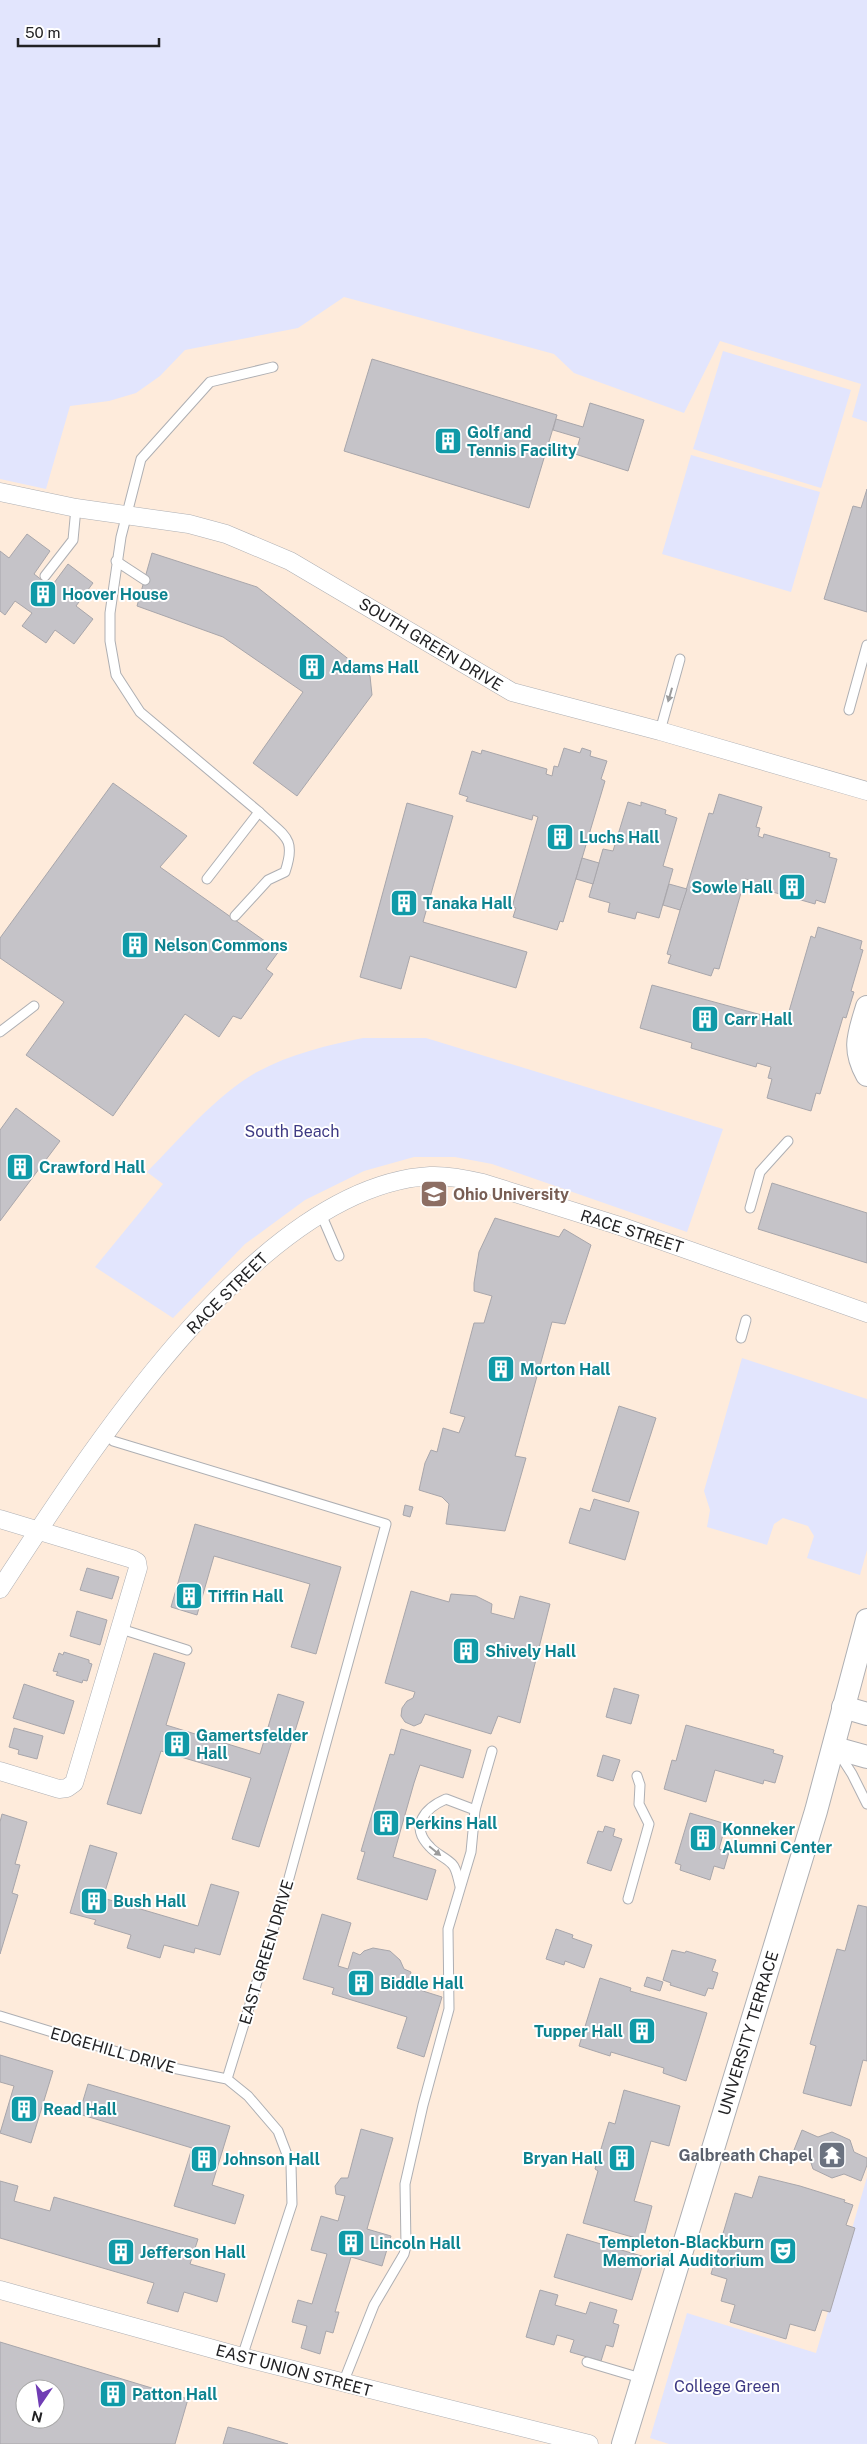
<svg xmlns="http://www.w3.org/2000/svg" width="867" height="2444" viewBox="0 0 867 2444" font-family="'Public Sans',sans-serif">
	<style>
		.education { fill: #feebdb; fill-rule: evenodd }
		.green { fill: #e2e5fd }
		.building { fill: #c5c3c8; stroke: #a8a6ab; fill-rule: evenodd }
		.lines { fill: none; stroke-linecap: round; stroke-linejoin: round }
		.service-casing { stroke: #aeafb3; stroke-width: 11 }
		.minor-casing { stroke: #aeafb3; stroke-width: 19 }
		.tertiary-casing { stroke: #aeafb3; stroke-width: 24 }
		.service { stroke: #fff; stroke-width: 9 }
		.minor { stroke: #fff; stroke-width: 18 }
		.tertiary { stroke: #fff; stroke-width: 22 }
		.oneway { fill: #9c9c9c }
		.labels { text-anchor: middle; stroke-width: 4; stroke-linejoin: round; paint-order: stroke }
		.culture-label { font-size: 16px; font-weight: bold; fill: #0d838f; stroke: #fff; text-anchor: start }
		.street-label { font-size: 16px; fill: #222224; stroke: #fff }
		.park-label { font-size: 16px; fill: #3e3a84; stroke: #fff }
		.education-label { font-size: 16px; font-weight: bold; fill: #785e54; stroke: #fff; text-anchor: start }
		.worship-label { font-size: 16px; font-weight: bold; fill: #5b616d; stroke: #fff; text-anchor: end }
	</style>
	<rect width="100%" height="100%" fill="#f8f8fd"/>
	<path class="education" d="M0 0H867V2444H0ZM25 2389H55V2419H25Z"/>
	<g class="green">
		<path d="M0 0H867V422L852 417 861 384 720 341 684 413 574 373 554 354 344 297 298 328 185 350 160 376 136 393 109 401 70 406 46 489 0 479Z"/>
		<path d="M723 351 851 390 821 488 693 449Z"/>
		<path d="M691 455 820 492 791 592 662 554Z"/>
		<path d="M363 1038H426L723 1129 687 1232 492 1164 455 1157H414L364 1171 305 1200 245 1244 173 1318 95 1267 163 1184 147 1172C181 1138 215 1096 257 1072 290 1054 328 1045 363 1038Z"/>
		<path d="M742 1358 867 1399V1550L860 1575 807 1558 814 1536 808 1526 783 1518 774 1524 767 1545 707 1527 710 1510 704 1491Z"/>
		<path d="M867 2177V2444H669L650 2438 687 2313 816 2353Z"/>
	</g>
	<g class="building">
		<path d="M372 359 557 415 529 508 344 451Z"/>
		<path d="M590 403 644 420 628 471 575 454 580 438 553 430 556 419 583 427Z"/>
		<path d="M867 489V612L824 599 853 506 861 508Z"/>
		<path d="M27 534 50 551 34 574 51 587 68 564 93 583 76 606 93 619 74 644 55 630 46 643 22 626 32 613 15 601 5 615 0 611V551L9 558Z"/>
		<path d="M152 553 257 587 370 676 372 695 297 796 253 763 303 692 223 637 137 606Z"/>
		<path d="M564 748 580 753 582 748 591 751 590 756 607 761 601 779 605 781 563 922 560 921 557 930 513 917 516 908 512 907 538 817 533 815 532 820 466 801 468 797 459 794 472 751 481 754 482 750 547 769 546 774 552 776 554 766 558 767Z"/>
		<path d="M113 783 187 836 160 867 279 951 266 969 273 974 241 1019 233 1016 219 1037 185 1014 113 1116 26 1055 64 1002 0 958V938Z"/>
		<path d="M719 794 762 807 756 827 760 828 758 836 763 838 764 834 830 853 829 857 837 859 825 903 816 900 815 904 748 885 750 880 745 879 719 969 714 968 711 976 668 963 671 955 667 954 709 813 713 814Z"/>
		<path d="M628 802 641 806V802L666 810 665 814 677 818 663 866 673 869 659 918 637 912 635 919 608 912 610 903 589 897 603 849 613 851Z"/>
		<path d="M407 803 453 816 423 922 527 952 516 988 410 956 401 989 360 977Z"/>
		<path d="M582 858 599 863 593 884 576 879Z"/>
		<path d="M669 884 687 889 680 910 663 905Z"/>
		<path d="M818 927 862 941 860 949 863 950 851 991 854 992 846 1018 843 1017 820 1094 816 1093 811 1111 767 1098 772 1079 768 1078 771 1067 757 1063 756 1067 691 1048 692 1043 640 1028 652 985 769 1017 768 1020 785 1025 811 936 815 938Z"/>
		<path d="M16 1108 60 1141 0 1221V1130Z"/>
		<path d="M772 1183 867 1213V1263L758 1229Z"/>
		<path d="M495 1218 559 1237 564 1229 591 1245 565 1324 552 1322 515 1456 526 1458 505 1531 446 1524 449 1504 442 1497 419 1490 425 1463 431 1450 437 1452 443 1428 459 1433 465 1417 450 1413 474 1323H484L492 1296 474 1291V1283L479 1252Z"/>
		<path d="M619 1406 656 1418 629 1502 592 1491Z"/>
		<path d="M594 1499 639 1512 625 1560 569 1543 580 1508 590 1511Z"/>
		<path d="M405 1505 413 1507 410 1517 403 1515Z"/>
		<path d="M195 1524 341 1567 316 1654 291 1647 310 1584 214 1556 197 1615 171 1607Z"/>
		<path d="M87 1568 119 1577 112 1599 80 1590Z"/>
		<path d="M411 1591 449 1602 451 1594 476 1596 492 1604 491 1613 514 1619 520 1596 550 1604 520 1723 498 1716 491 1734 425 1714 421 1723 414 1726 405 1722 401 1716 402 1708 407 1701 413 1698 415 1692 385 1683Z"/>
		<path d="M77 1611 107 1620 100 1645 70 1636Z"/>
		<path d="M64 1652 89 1660V1663L92 1664 87 1681 83 1680 82 1683 56 1675 58 1672 53 1671 59 1653 63 1655Z"/>
		<path d="M154 1653 185 1663 166 1725 260 1754 278 1694 304 1702 259 1847 232 1839 251 1778 161 1751 141 1814 107 1804Z"/>
		<path d="M24 1684 74 1701 64 1734 13 1718Z"/>
		<path d="M614 1688 639 1695 631 1724 606 1717Z"/>
		<path d="M686 1725 774 1750 773 1753 783 1756 775 1783 764 1780 763 1784 715 1770 706 1802 664 1789 672 1760 676 1761Z"/>
		<path d="M14 1728 43 1736 37 1759 18 1754 19 1750 9 1747Z"/>
		<path d="M401 1729 471 1750 463 1778 420 1765 414 1783 393 1857 436 1870 427 1900 357 1879 365 1852 361 1851 390 1754 394 1755Z"/>
		<path d="M603 1755 620 1760 613 1781 597 1776Z"/>
		<path d="M690 1813 726 1824 719 1849 729 1852 724 1869 714 1866 710 1880 680 1870 681 1865 675 1863Z"/>
		<path d="M2 1814 27 1822 15 1864 20 1865 12 1893 18 1895 0 1954V1822Z"/>
		<path d="M605 1826 615 1829 613 1836 622 1839 611 1871 587 1863 598 1831 603 1832Z"/>
		<path d="M90 1845 117 1853 103 1898 198 1926 211 1884 239 1892 220 1955 195 1948 194 1953 164 1945 160 1958 127 1948 131 1935 94 1924 96 1920 70 1913Z"/>
		<path d="M858 1905 867 1907V2061L863 2060 851 2106 803 2093 816 2046 810 2044 837 1949 845 1951Z"/>
		<path d="M322 1914 351 1923 338 1966 348 1969 353 1952 360 1955 364 1951 373 1948 390 1951 400 1960 404 1969 411 1972 407 1986 442 1997 424 2057 397 2048 407 2017 332 1994 334 1988 303 1979Z"/>
		<path d="M556 1929 573 1935 572 1938 592 1945 584 1968 565 1961 564 1965 546 1959Z"/>
		<path d="M672 1950 685 1953 686 1951 716 1960 712 1971 718 1973 713 1989 708 1988 705 1996 670 1985 671 1983 663 1980Z"/>
		<path d="M647 1977 663 1982 660 1991 644 1986Z"/>
		<path d="M600 1978 631 1988 630 1991 707 2013 686 2081 663 2073 664 2068 611 2052 610 2056 579 2046Z"/>
		<path d="M0 2055 53 2071 31 2143 0 2133 14 2086 0 2082Z"/>
		<path d="M88 2084 230 2126 212 2185 244 2195 235 2224 174 2206 192 2148 79 2114Z"/>
		<path d="M624 2090 680 2106 669 2146 651 2141 635 2198 634 2201 652 2206 643 2240 583 2223 598 2171 595 2169 609 2122 615 2124Z"/>
		<path d="M361 2129 393 2138 367 2229 391 2236 382 2266 351 2257 335 2312H339L333 2333 326 2331 320 2354 301 2348 307 2326 292 2322 298 2300 312 2304 327 2254 311 2250 321 2216 338 2221 345 2196 336 2194 335 2186 341 2178H348Z"/>
		<path d="M802 2130 818 2137 832 2132 850 2140 854 2152 867 2158V2165L861 2181 844 2174 832 2178 813 2169 809 2157 794 2150Z"/>
		<path d="M759 2176 800 2186 845 2200 844 2202 853 2205 846 2225 855 2228 830 2312 822 2310 815 2331 790 2324 786 2339 730 2322 735 2305 721 2301 727 2279 711 2274 735 2193 752 2198Z"/>
		<path d="M0 2181 18 2186 14 2201 50 2211 54 2197 198 2239 190 2264 225 2274 217 2302 184 2292 178 2312 147 2303 154 2283 0 2238Z"/>
		<path d="M567 2234 645 2257 632 2300 554 2277Z"/>
		<path d="M540 2290 558 2295 555 2305 586 2314 590 2302 617 2310 613 2323 619 2325 613 2347 606 2345 601 2361 570 2352 574 2340 557 2335 554 2345 526 2337Z"/>
		<path d="M0 2342 188 2399 175 2444H0ZM25 2389H55V2419H25Z"/>
		<path d="M228 2427 247 2432 288 2444H223Z"/>
	</g>
	<g class="lines">
		<g class="service-casing">
			<g id="service">
				<path d="M116 561 145 580"/>
				<path d="M45 576 73 540 76 508"/>
				<path d="M849 710 867 645"/>
				<path d="M660 731 680 659"/>
				<path d="M207 879 259 812 140 712 116 675 110 641V613L121 537 141 459 210 382 273 367"/>
				<path d="M235 916 268 880 285 872C297 837 284 836 259 812"/>
				<path d="M0 1032 34 1006"/>
				<path d="M750 1208 760 1172 788 1141"/>
				<path d="M321 1214 339 1256"/>
				<path d="M741 1338 746 1320"/>
				<path d="M113 1441 386 1524 289 1878 227 2079"/>
				<path d="M121 1629 187 1650"/>
				<path d="M838 1752 852 1774 867 1804"/>
				<path d="M460 1886C458 1879 457 1869 452 1864 445 1857 436 1854 430 1847 409 1826 425 1808 446 1799L475 1810"/>
				<path d="M628 1899 649 1824 639 1804 640 1785 637 1776"/>
				<path d="M0 2016 163 2066 227 2079 248 2096 278 2131 291 2165 292 2204 242 2357"/>
				<path d="M587 2362 644 2379"/>
				<path d="M343 2383 374 2305 404 2254 406 2246 405 2184 423 2105 449 2009 448 1929 471 1852 475 1810 492 1751"/>
			</g>
		</g>
		<g class="minor-casing">
			<g id="minor">
				<path d="M0 492 76 508 189 524 226 534 290 561 512 692 660 731 867 791"/>
				<path d="M0 1519 132 1559 137 1562 138 1568 74 1783 67 1788 59 1789 0 1771"/>
				<path d="M0 1589C87 1456 257 1186 430 1176 448 1175 466 1179 483 1183L620 1226 867 1313"/>
				<path d="M0 2290 242 2357 589 2444"/>
			</g>
		</g>
		<g class="tertiary-casing">
			<g id="tertiary">
				<path d="M867 1007C859 1034 852 1048 867 1075"/>
				<path d="M843 1707 867 1714"/>
				<path d="M835 1748 867 1757"/>
				<path d="M623 2444 816 1811 867 1620"/>
			</g>
		</g>
		<use href="#service" class="service"/>
		<use href="#minor" class="minor"/>
		<use href="#tertiary" class="tertiary"/>
	</g>
	<defs><path id="oneway-solid" d="M-6-.8H1V-3.2L6.5 0L1 3.2V.8H-6Z" transform="scale(1.25)"/></defs>
	<g class="oneway">
		<use href="#oneway-solid" transform="translate(670 695) rotate(106)"/>
		<use href="#oneway-solid" transform="translate(435 1851) rotate(39)"/>
	</g>
	<defs>
		<g id="building-square" transform="scale(1.4375)"><rect x="-9" y="-9" width="18" height="18" rx="4" fill="#0f9aa8" stroke="#fff"/><path d="M-4-6H4V6H1V3H-1V6H-4ZM-2.5-4.3h1.7v1.8h-1.7ZM.8-4.3h1.7v1.8H.8ZM-2.5-1h1.7V.8h-1.7ZM.8-1h1.7V.8H.8Z" fill="#fff"/></g>
		<g id="university-square" transform="scale(1.4375)"><rect x="-9" y="-9" width="18" height="18" rx="4" fill="#8d6e63" stroke="#fff"/><path d="M0-5L7-2L0 1L-7-2ZM-4 1L0 2.5L4 1V4Q0 6-4 4Z" fill="#fff"/></g>
		<g id="temple-square" transform="scale(1.4375)"><rect x="-9" y="-9" width="18" height="18" rx="4" fill="#6b7280" stroke="#fff"/><path d="M0-6L5-2H3V0L6.5 2.5H4V6H1.5V3h-3V6H-4V2.5H-6.5L-3 0V-2H-5Z" fill="#fff"/></g>
		<g id="theatre-square" transform="scale(1.4375)"><rect x="-9" y="-9" width="18" height="18" rx="4" fill="#0f9aa8" stroke="#fff"/><path d="M-5-5.5Q0-4 5-5.5V0Q5 5 0 6Q-5 5-5 0ZM-3.3-2.5H-1v1.5H-3.3ZM1-2.5H3.3v1.5H1ZM-2.8 1Q0 5.5 2.8 1Z" fill="#fff"/></g>
	</defs>
	<g fill-rule="evenodd">
		<use href="#building-square" x="448" y="441"/>
		<use href="#building-square" x="43" y="594"/>
		<use href="#building-square" x="312" y="667"/>
		<use href="#building-square" x="560" y="837"/>
		<use href="#building-square" x="792" y="887"/>
		<use href="#building-square" x="404" y="903"/>
		<use href="#building-square" x="135" y="945"/>
		<use href="#building-square" x="705" y="1019"/>
		<use href="#building-square" x="20" y="1167"/>
		<use href="#university-square" x="434" y="1194"/>
		<use href="#building-square" x="501" y="1369"/>
		<use href="#building-square" x="189" y="1596"/>
		<use href="#building-square" x="466" y="1651"/>
		<use href="#building-square" x="177" y="1744"/>
		<use href="#building-square" x="386" y="1823"/>
		<use href="#building-square" x="703" y="1838"/>
		<use href="#building-square" x="94" y="1901"/>
		<use href="#building-square" x="361" y="1983"/>
		<use href="#building-square" x="642" y="2031"/>
		<use href="#building-square" x="24" y="2109"/>
		<use href="#temple-square" x="832" y="2155"/>
		<use href="#building-square" x="622" y="2158"/>
		<use href="#building-square" x="204" y="2159"/>
		<use href="#building-square" x="351" y="2243"/>
		<use href="#theatre-square" x="783" y="2251"/>
		<use href="#building-square" x="121" y="2252"/>
		<use href="#building-square" x="113" y="2394"/>
	</g>
	<g class="labels">
		<g class="culture-label">
			<text x="467" y="438">Golf and<tspan x="467" dy="18">Tennis Facility</tspan></text>
			<text x="62" y="600">Hoover House</text>
			<text x="331" y="673">Adams Hall</text>
			<text x="579" y="843">Luchs Hall</text>
			<text x="773" y="893" text-anchor="end">Sowle Hall</text>
			<text x="423" y="909">Tanaka Hall</text>
			<text x="154" y="951">Nelson Commons</text>
			<text x="724" y="1025">Carr Hall</text>
			<text x="39" y="1173">Crawford Hall</text>
			<text x="520" y="1375">Morton Hall</text>
			<text x="208" y="1602">Tiffin Hall</text>
			<text x="485" y="1657">Shively Hall</text>
			<text x="196" y="1741">Gamertsfelder<tspan x="196" dy="18">Hall</tspan></text>
			<text x="405" y="1829">Perkins Hall</text>
			<text x="722" y="1835">Konneker<tspan x="722" dy="18">Alumni Center</tspan></text>
			<text x="113" y="1907">Bush Hall</text>
			<text x="380" y="1989">Biddle Hall</text>
			<text x="623" y="2037" text-anchor="end">Tupper Hall</text>
			<text x="43" y="2115">Read Hall</text>
			<text x="603" y="2164" text-anchor="end">Bryan Hall</text>
			<text x="223" y="2165">Johnson Hall</text>
			<text x="764" y="2248" text-anchor="end">Templeton-Blackburn<tspan x="764" dy="18">Memorial Auditorium</tspan></text>
			<text x="370" y="2249">Lincoln Hall</text>
			<text x="140" y="2258">Jefferson Hall</text>
			<text x="132" y="2400">Patton Hall</text>
		</g>
		<g class="street-label">
			<text transform="translate(431 644) rotate(31)" y="6">SOUTH GREEN DRIVE</text>
			<text transform="translate(632 1231) rotate(18)" y="6">RACE STREET</text>
			<text transform="translate(227 1293) rotate(-45)" y="6">RACE STREET</text>
			<text transform="translate(266 1952) rotate(-73)" y="6">EAST GREEN DRIVE</text>
			<text transform="translate(748 2033) rotate(-73)" y="6">UNIVERSITY TERRACE</text>
			<text transform="translate(113 2050) rotate(16)" y="6">EDGEHILL DRIVE</text>
			<text transform="translate(294 2370) rotate(15)" y="6">EAST UNION STREET</text>
		</g>
		<g class="park-label">
			<text x="292" y="1137">South Beach</text>
			<text x="727" y="2392">College Green</text>
		</g>
		<g class="education-label">
			<text x="453" y="1200">Ohio University</text>
		</g>
		<g class="worship-label">
			<text x="813" y="2161">Galbreath Chapel</text>
		</g>
	</g>
	<g transform="translate(40 2404) rotate(193)"><circle r="24" fill="#ffffff" stroke="#a7a7a7"/>
	<path d="M0-4L9 19L0 12L-9 19Z" fill="#703db4"/>
	<text y="-8" font-size="14" font-weight="bold" text-anchor="middle" fill="#222224">N</text>
	</g>
	<path d="M18 38v8h141v-8" fill="none" stroke="#222224" stroke-width="2.5"/>
	<text x="25" y="38" font-size="15" fill="#222224" stroke="#ffffff" stroke-width="4" paint-order="stroke">50 m</text>
</svg>
